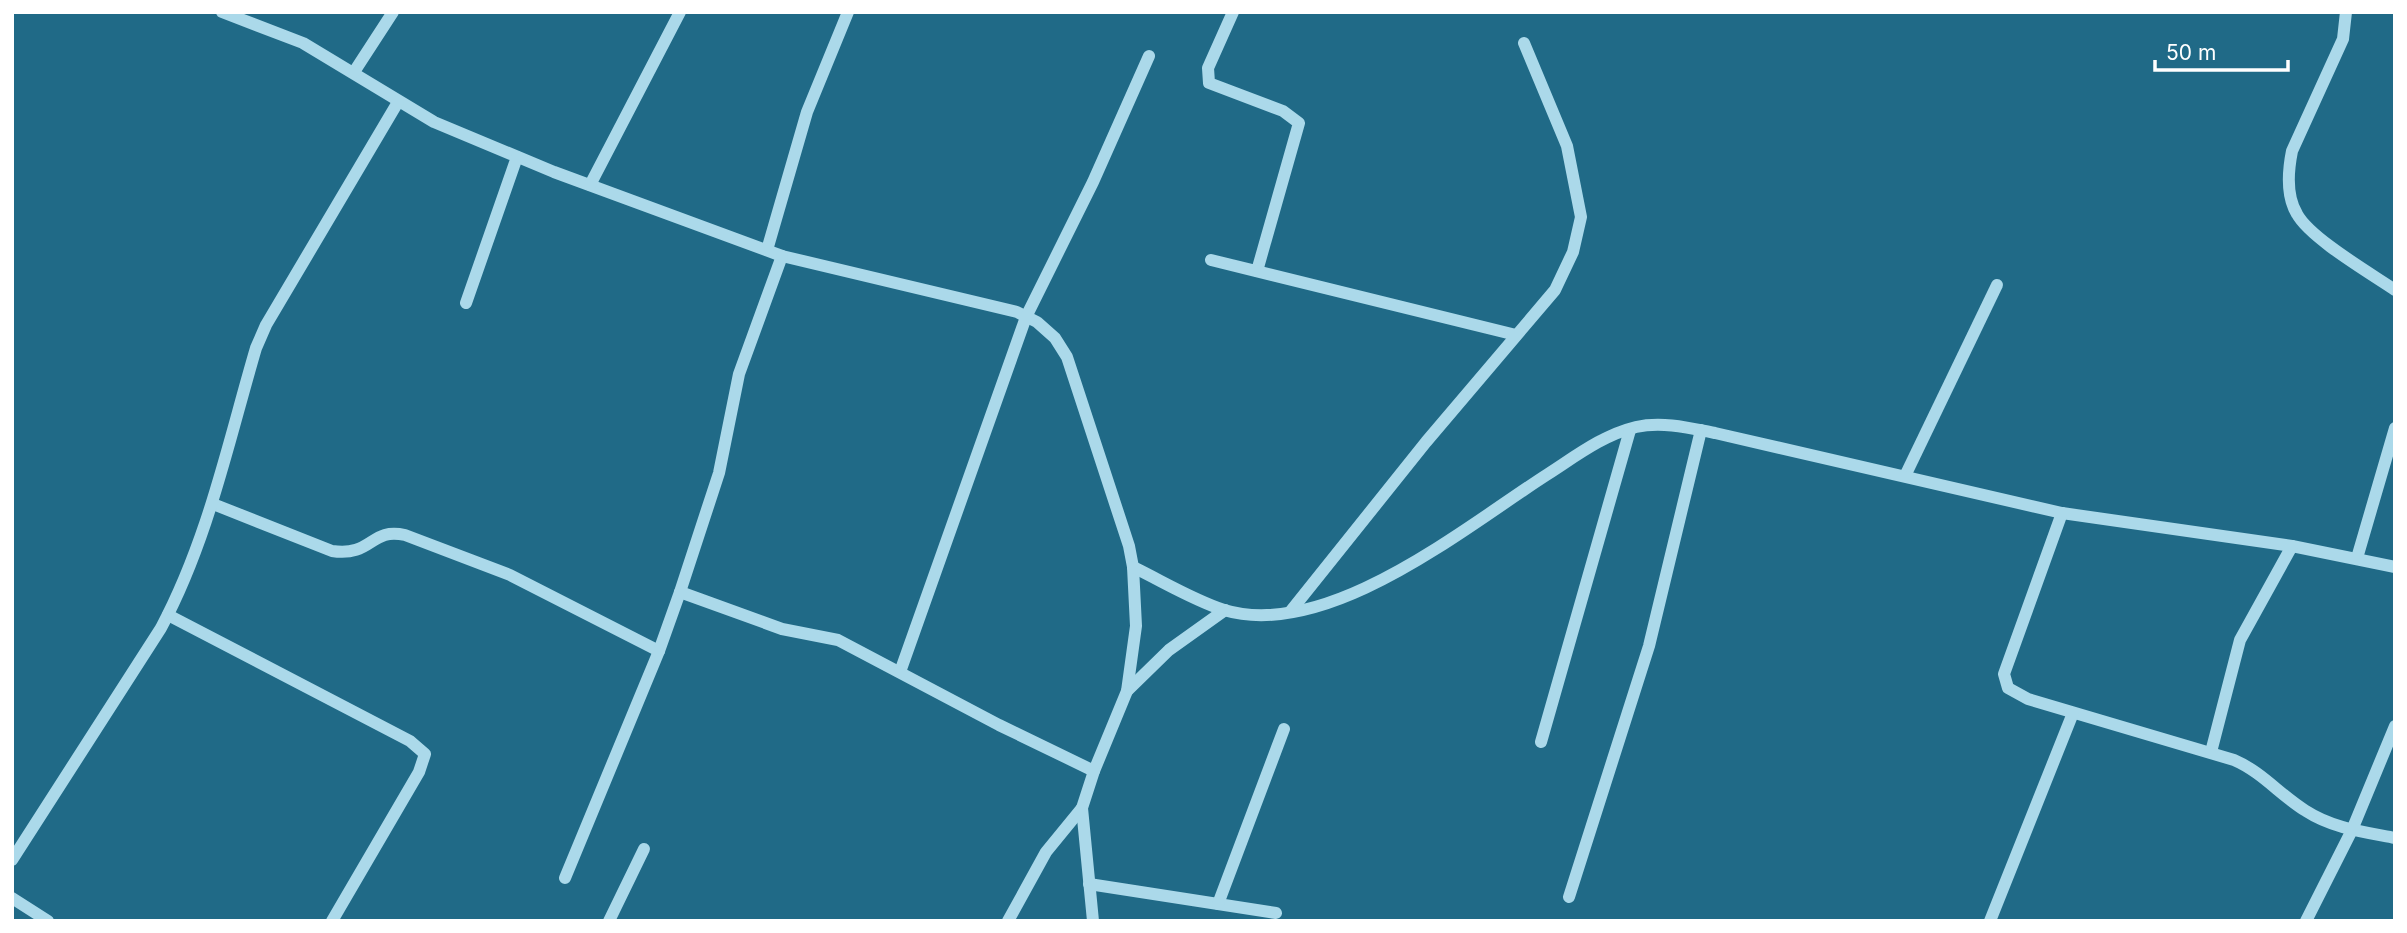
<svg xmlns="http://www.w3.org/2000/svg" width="2407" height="933" viewBox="0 0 2407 933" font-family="Inter,sans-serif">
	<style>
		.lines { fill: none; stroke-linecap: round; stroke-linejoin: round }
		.minor { stroke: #abd9ea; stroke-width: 12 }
	</style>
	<rect width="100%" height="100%" fill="#206a87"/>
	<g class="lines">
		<g class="minor">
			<path d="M222 12 303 43 434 122 554 172 782 256 1017 312 1037 322 1055 338 1067 357 1129 546 1133 567 1136 626 1127 691 1094 771 1082 808 1093 921"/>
			<path d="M1233 12 1208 68 1209 83 1283 111 1299 123 1257 271"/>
			<path d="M2346 12 2343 39 2292 151C2288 171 2286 196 2297 214 2310 238 2370 273 2395 290"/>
			<path d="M354 72 393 12"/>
			<path d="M590 185 680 12"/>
			<path d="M767 250 807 112 848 12"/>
			<path d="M1211 260 1516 335"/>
			<path d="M466 303 517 157"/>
			<path d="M1905 476 1997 285"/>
			<path d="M213 504 332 551C373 557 370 527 405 535L510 575 659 651"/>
			<path d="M2062 513 2004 674 2008 688 2028 699 2234 760C2262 772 2280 795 2306 811 2332 828 2364 832 2395 838"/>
			<path d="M2357 558 2395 428"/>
			<path d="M1133 567C1162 581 1193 600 1224 610 1328 641 1465 527 1548 474 1576 456 1603 435 1636 427 1662 421 1690 428 1715 433L2062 513 2292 546 2395 567"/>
			<path d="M680 592 782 629 838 640 999 725 1094 771"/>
			<path d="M1290 612 1426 442 1555 290 1573 252 1581 217 1567 146 1524 43"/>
			<path d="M168 615 410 741 425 754 419 772 332 921"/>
			<path d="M900 672 1026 317 1093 182 1149 56"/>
			<path d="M1127 691 1169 650 1225 610"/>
			<path d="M1541 742 1630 430"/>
			<path d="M2211 752 2240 640 2292 546"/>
			<path d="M12 860 161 628C208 540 228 443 256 348L266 325 398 102"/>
			<path d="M565 878 659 651 680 592 719 473 739 374 782 256"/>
			<path d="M1089 884 1276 913"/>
			<path d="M1569 897 1649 646 1701 430"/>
			<path d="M12 898 48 921"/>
			<path d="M1218 904 1284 729"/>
			<path d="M609 921 644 849"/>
			<path d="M1008 921 1046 852 1082 808"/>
			<path d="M1990 921 2073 713"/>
			<path d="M2306 921 2352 830 2395 726"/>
		</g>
	</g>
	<rect width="2407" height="933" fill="none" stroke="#ffffff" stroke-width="28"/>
	<path d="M2155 60v10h133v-10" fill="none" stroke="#ffffff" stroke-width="3.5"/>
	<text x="2166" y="60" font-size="21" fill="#ffffff" stroke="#206a87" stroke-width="5" paint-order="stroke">50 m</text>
</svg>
